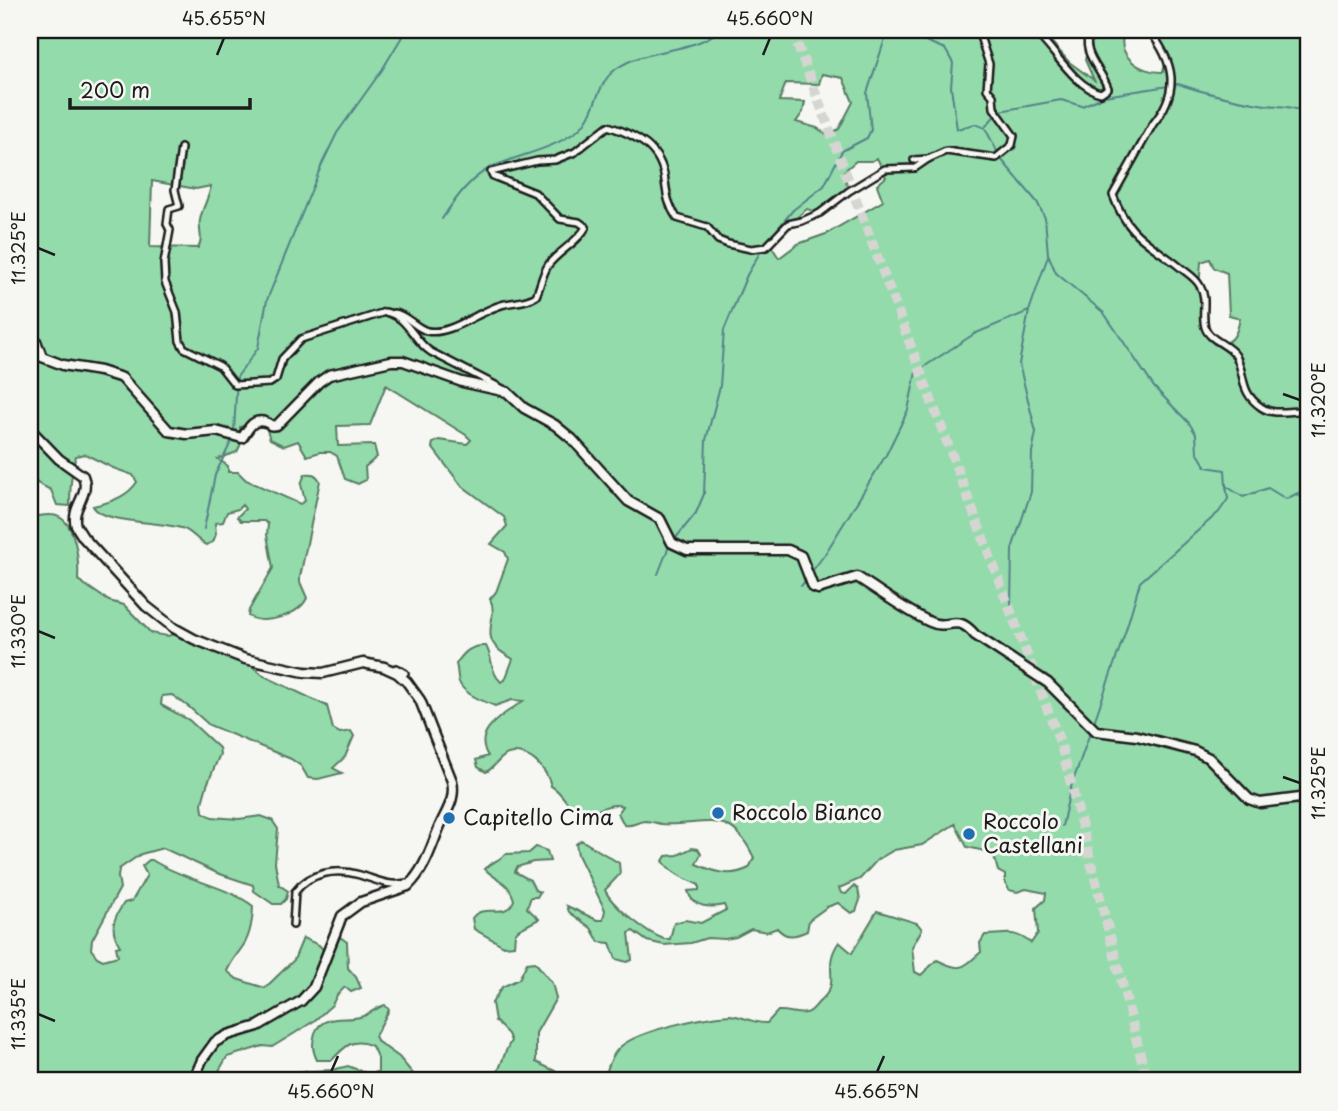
<svg xmlns="http://www.w3.org/2000/svg" width="1338" height="1111" viewBox="0 0 1338 1111" font-family="'Playpen Sans',sans-serif">
	<style>
		.green { fill: #93dbaa; stroke: #587c63; stroke-width: 2; fill-rule: evenodd }
		.lines { fill: none; stroke-linecap: round; stroke-linejoin: round }
		.stream { stroke: #538389; stroke-width: 2 }
		.highway-tunnel { stroke: #d5d5d2; stroke-width: 10; stroke-dasharray: 10 5; stroke-linecap: butt }
		.street-casing { stroke: #1c1c1c; stroke-width: 10 }
		.secondary-casing { stroke: #1c1c1c; stroke-width: 13 }
		.street { stroke: #f6f6f2; stroke-width: 5 }
		.secondary { stroke: #f6f6f2; stroke-width: 8 }
		.ticks { fill: none; stroke: #1c1c1c; stroke-width: 2.5 }
		.poi-dot { fill: #1f6fb2; stroke: #f6f6f2; stroke-width: 2.5 }
		.labels { text-anchor: middle; stroke-width: 6; stroke-linejoin: round; paint-order: stroke }
		.poi-label { font-size: 21px; fill: #1c1c1c; stroke: #f6f6f2; text-anchor: start }
		.neatline { fill: none; stroke: #1c1c1c; stroke-width: 2.5 }
		.ticks-label { font-size: 18px; text-anchor: middle; fill: #1c1c1c }
	</style>
	<rect width="100%" height="100%" fill="#f6f6f2"/>
	<filter id="ink" filterUnits="userSpaceOnUse"><feTurbulence type="fractalNoise" baseFrequency=".0143" numOctaves="2"/><feDisplacementMap in="SourceGraphic" scale="14" xChannelSelector="R" yChannelSelector="G"/><feConvolveMatrix kernelMatrix="1 2 1 2 8 2 1 2 1" color-interpolation-filters="sRGB"/></filter>
	<g filter="url(#ink)">
		<g class="green">
			<path d="M30 30H1041L1069 62 1094 80 1085 60 1093 30H1125C1114 55 1140 73 1163 72 1169 56 1165 41 1153 30H1308V1081H604C607 1070 611 1055 620 1047 639 1030 704 1017 730 1015 743 1016 755 1024 767 1023L778 1011C787 1010 798 1015 806 1013 812 1012 815 1006 819 1002 844 981 820 969 839 942L852 953 877 911 917 923 922 929 912 947 915 972 921 975 937 960C961 971 961 970 981 952L980 943 985 935C1008 935 1012 929 1031 943L1038 933 1036 908 1045 900 1046 893 1026 889 1017 892 1009 890 1005 882V875L998 871 993 853 967 847 955 824 922 845 894 850 877 860 860 879 839 888 841 893 846 894 854 886 858 889 860 900 856 911 851 913 838 903 827 907 809 920 807 931C796 936 786 939 777 928L767 932 751 929 736 937 725 939 707 938 691 943 664 945 647 941 633 931 629 933 632 960 627 962 616 959 610 943 599 942 591 928 569 912 567 906 597 920H603L605 910 578 855 576 844 581 840 619 863 620 874 605 890C612 906 647 933 664 939H670L674 923 685 920 701 923 726 910 724 905C711 908 692 908 688 891L699 890V885C685 879 671 873 663 861L666 856 678 855 692 848 698 849 701 854 696 864C715 872 730 878 749 868L754 858C730 805 705 827 661 824 655 823 650 821 645 821 636 822 632 827 624 825L618 813 623 806C603 801 594 818 579 812 565 806 564 793 551 786 547 769 528 748 508 754 499 757 495 768 486 772L478 767 476 760 488 756C471 730 505 714 523 701L512 700 495 706C484 701 464 695 459 682 457 676 458 670 456 664 464 652 471 645 486 646 493 658 490 672 501 682L505 680 513 659C508 656 502 653 498 649 481 634 499 616 490 599L496 592 508 559 505 552 491 544 507 526 504 517 461 485 432 447 433 443 439 440 467 444 471 440 466 435 386 385 370 425 337 426 338 446 374 445 377 457 365 467 366 480 358 484 345 479 337 456 330 452H320L307 456 298 441 284 446 270 439 266 427 257 422 240 427V446L237 452 218 459 228 466V472H238L246 480 300 504 305 501 301 484 305 474C313 473 316 474 320 481L300 577V582L307 598C299 615 265 626 248 616L249 610 273 568 267 535 268 524 264 521H241L237 517 245 509 242 505 238 509 227 512 223 522 215 523 216 534 213 542 206 545C198 541 192 532 184 529 163 521 102 524 93 506 109 503 128 496 137 482L133 475 113 468 85 454 76 456C71 471 70 490 70 506L57 505 51 490 37 483 30 470ZM822 74 843 78 853 102 839 129 828 135 817 128 796 122 803 112 805 102 779 101 786 83 819 84ZM877 158 886 177 877 185 883 201 826 234 798 244 779 258 768 241 807 209 817 212 848 187 843 172 856 161H872ZM152 181 196 189 211 186C209 198 202 208 200 220 198 230 204 238 198 248L150 247ZM1210 259 1214 268 1227 273 1229 315 1240 318C1237 335 1233 345 1214 344 1198 313 1198 296 1201 262Z"/>
			<path d="M30 513C44 519 39 514 51 515 77 516 79 562 78 580L109 601 124 605 151 633 167 636 180 633 198 644 251 665 264 676 327 706 333 729 340 733 351 731 354 736 345 757 333 768 342 773 318 779 308 778 301 766 291 759 209 725 189 707 172 695 162 696 161 705 189 720 219 748 220 754 207 785 202 803 203 812 212 817 239 819 261 816 272 820 278 829 275 863 279 885 288 891 286 899 281 904H273L254 891 253 885 217 873 163 848 141 854 119 869 118 877 120 888 92 940 91 949 97 957 103 960 118 956 116 947 120 946C109 928 113 919 124 903L132 901 147 875 142 866 149 860H152C183 880 225 885 253 906 253 919 250 936 243 946 237 955 232 960 227 971L237 979 265 988 294 960 303 938 319 945 330 957 340 937 347 942 348 968 356 977 361 988 351 992 345 987 337 995 332 1005 314 1021 295 1033 272 1047 263 1046 227 1057 213 1081H30Z"/>
			<path d="M536 847 547 851 550 861 533 862 517 867 515 872 530 880 535 890 540 892 537 897H531L527 908 539 919 518 930 515 934 514 945 504 946 474 929 472 918C484 902 506 921 514 900 508 879 497 882 485 869 491 863 499 860 506 854L529 853Z"/>
			<path d="M535 962 552 983 556 998 536 1033V1062L557 1072 558 1081H493C501 1069 503 1054 511 1041L508 1034 495 1021 492 1003 502 987 519 979 527 963Z"/>
			<path d="M385 1005 389 1010 375 1036 378 1042 399 1057 419 1081H290L296 1072 332 1070 348 1066 371 1075 378 1071V1059L372 1046C353 1037 345 1046 332 1060H317C312 1050 312 1043 315 1033 322 1014 344 1021 360 1017 369 1015 375 1008 385 1005Z"/>
		</g>
		<g class="lines">
			<g class="stream">
				<path d="M907 30 913 36 945 49 953 63 951 87 957 129 975 124 985 128 1001 159 1037 202 1045 218 1048 254 1056 273 1104 313 1154 387 1189 423 1196 434 1197 452 1206 467 1225 470 1226 486 1243 497 1268 488 1286 499 1296 494 1308 501"/>
				<path d="M1173 85 1178 84C1205 93 1231 99 1259 104 1278 107 1290 105 1308 113"/>
				<path d="M1000 111 1061 100 1082 106 1105 96 1168 86"/>
				<path d="M986 126 996 114"/>
				<path d="M442 219C455 199 471 176 494 166 522 154 551 150 577 131 597 115 595 84 616 69 647 47 691 54 720 30"/>
				<path d="M767 242 793 210 824 186 842 151 867 138 871 130 867 93 888 30"/>
				<path d="M234 432 237 377 258 348 267 300 322 164 337 133 382 70 406 30"/>
				<path d="M1296 494 1308 489"/>
				<path d="M204 529 215 475 233 438"/>
				<path d="M675 539 696 513 704 494 706 440 720 386 724 330 747 275 762 249"/>
				<path d="M658 574 669 546"/>
				<path d="M810 574 825 554 886 455 908 410 916 372 974 334 1029 311"/>
				<path d="M801 586 807 579"/>
				<path d="M1011 606 1012 549 1031 492 1032 452 1036 432 1019 364 1029 311 1048 256"/>
				<path d="M1093 725 1125 633 1140 582 1219 512 1228 499 1226 486"/>
				<path d="M1062 826 1070 790 1091 730"/>
			</g>
			<path class="highway-tunnel" d="M792 30 1061 745 1147 1081"/>
			<g class="street-casing">
				<g id="street">
					<path d="M1033 30C1053 47 1075 88 1101 93L1108 88C1100 67 1080 53 1090 30"/>
					<path d="M1149 30C1174 62 1181 90 1153 124L1113 195C1129 238 1148 241 1181 268 1187 273 1196 278 1200 286 1208 299 1201 313 1205 327 1209 341 1229 344 1236 356 1246 376 1239 392 1261 407 1275 417 1293 409 1308 411"/>
					<path d="M181 148 175 190 179 206 169 209 167 224 170 230 164 263 165 282 177 312 180 341 184 348 220 366 235 385 270 383 276 379 282 359 301 339 385 312C408 316 413 341 431 352L505 390"/>
					<path d="M914 160 928 159 946 151 996 158 1012 145 1014 136 994 108 993 96 987 89 989 64 978 30"/>
					<path d="M394 313C406 314 415 328 427 331 451 336 481 309 505 304 517 301 525 303 536 296 541 285 542 274 549 264 560 250 578 242 586 227L579 222 560 219 535 193 493 176 491 172 537 161 555 160 575 152 608 126C636 135 662 148 665 181 667 196 668 205 677 218L707 227 718 240 728 244 751 249 766 247 788 224 802 221 820 213 849 191 885 169 915 168 928 159"/>
					<path d="M390 670 396 668 405 673"/>
					<path d="M293 925 295 892C310 872 336 868 360 875 377 880 388 887 407 883"/>
				</g>
			</g>
			<g class="secondary-casing">
				<g id="secondary">
					<path d="M30 334 36 341 42 357 63 365 100 371 122 378 169 431 187 434 216 431 242 438C248 430 252 418 265 422 276 426 265 426 277 425L319 382 329 375 391 361H403L462 382 507 392 524 408 555 425 572 439 628 501 660 519 672 543 687 550H788L801 556 813 587 818 589 857 577C881 592 905 610 930 622 949 631 956 612 975 635L1048 683 1096 731 1137 736 1195 751 1209 758 1249 799 1260 803 1308 797"/>
					<path d="M30 429 59 459 83 476C91 495 70 507 76 526L83 537 146 606 174 628 194 639 245 659 304 672 323 673 363 663 384 667 397 673 407 682 420 700 452 781C456 800 446 811 439 828 430 850 425 869 408 886L361 902 342 916 314 987 301 1001 258 1026 228 1035 215 1042 202 1060 193 1081"/>
				</g>
			</g>
			<use href="#street" class="street"/>
			<use href="#secondary" class="secondary"/>
		</g>
	</g>
	<path class="ticks" d="M217 55 224 38M763 55 770 38M38 248 55 255M1283 394 1300 400M38 631 55 638M1283 777 1300 783M38 1014 55 1021M331 1072 338 1056M877 1072 884 1056"/>
	<g class="poi-dot">
		<circle cx="718" cy="813" r="7"/>
		<circle cx="449" cy="818" r="7"/>
		<circle cx="969" cy="834" r="7"/>
	</g>
	<g class="labels">
		<g class="poi-label">
			<text x="732" y="820">Roccolo Bianco</text>
			<text x="463" y="825">Capitello Cima</text>
			<text x="983" y="829">Roccolo<tspan x="983" dy="24">Castellani</tspan></text>
		</g>
	</g>
	<rect width="1338" height="1111" fill="none" stroke="#f6f6f2" stroke-width="77"/>
	<path d="M70 98v10h180v-10" fill="none" stroke="#1c1c1c" stroke-width="3.5"/>
	<text x="80" y="98" font-size="21" fill="#1c1c1c" stroke="#f6f6f2" stroke-width="5" paint-order="stroke">200 m</text>
	<rect x="38" y="38" width="1262" height="1034" class="neatline"/>
	<g class="ticks-label">
		<text x="224" y="25">45.655°N</text>
		<text x="770" y="25">45.660°N</text>
		<text transform="translate(19 248) rotate(-90)" y="6">11.325°E</text>
		<text transform="translate(1319 400) rotate(-90)" y="6">11.320°E</text>
		<text transform="translate(19 631) rotate(-90)" y="6">11.330°E</text>
		<text transform="translate(1319 783) rotate(-90)" y="6">11.325°E</text>
		<text transform="translate(19 1014) rotate(-90)" y="6">11.335°E</text>
		<text x="331" y="1098">45.660°N</text>
		<text x="877" y="1098">45.665°N</text>
	</g>
</svg>
